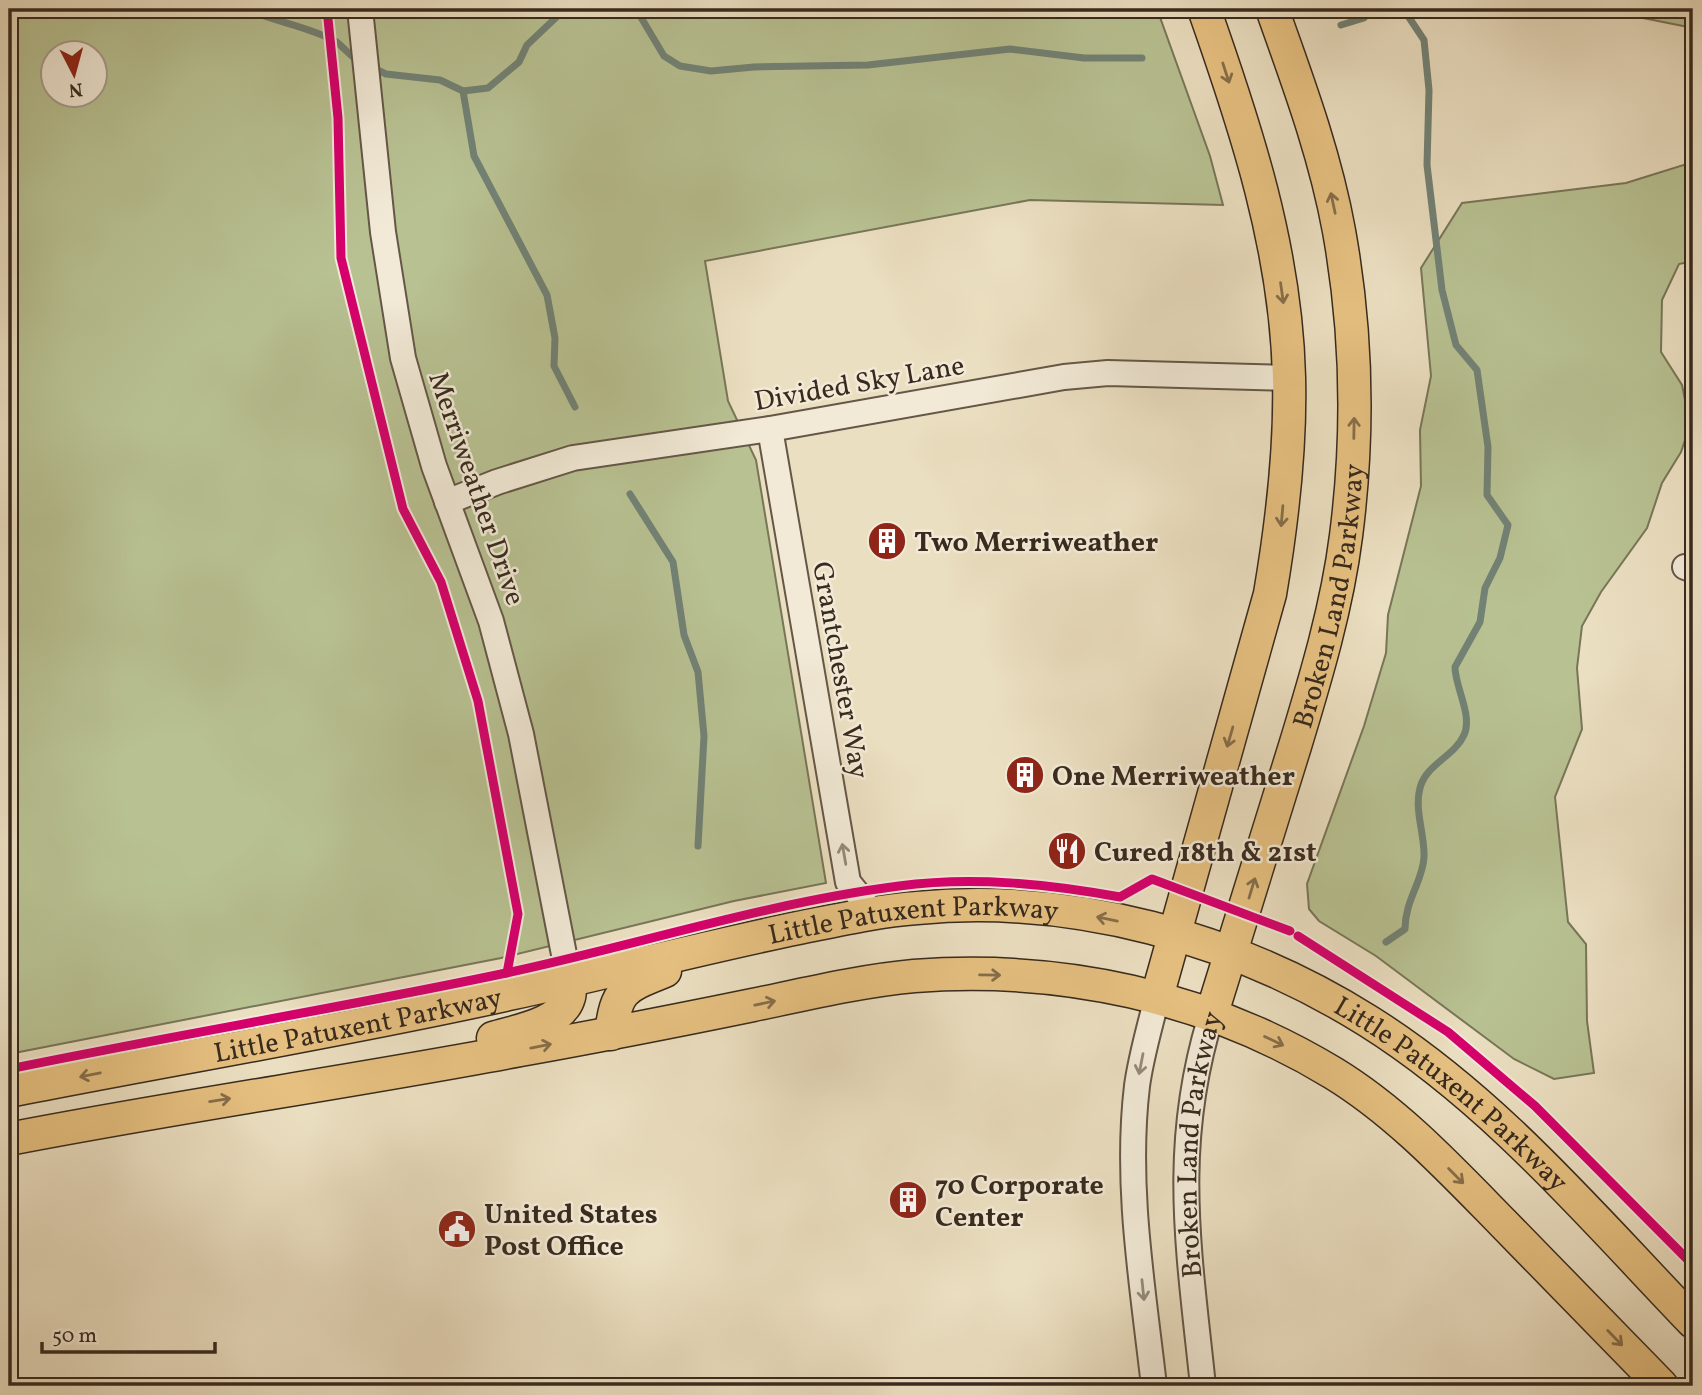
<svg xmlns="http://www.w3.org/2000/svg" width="1702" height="1395" viewBox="0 0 1702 1395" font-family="Vollkorn,serif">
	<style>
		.green { fill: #b8c192; stroke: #787658; stroke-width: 2; fill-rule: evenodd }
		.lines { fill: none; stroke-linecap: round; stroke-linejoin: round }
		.stream { stroke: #728275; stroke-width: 7 }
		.minor-casing { stroke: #655747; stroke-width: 28 }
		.major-casing { stroke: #382a1e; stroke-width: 35 }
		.minor { stroke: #f2ead7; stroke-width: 24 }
		.major { stroke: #e6c080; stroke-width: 32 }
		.cycleway-casing { stroke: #f2ead7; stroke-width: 13 }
		.cycleway { stroke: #d6006c; stroke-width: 9 }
		.oneway { stroke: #866e4a }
		.oneway2 { stroke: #958a7a }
		.labels { text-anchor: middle; stroke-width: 5; stroke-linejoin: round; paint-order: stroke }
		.street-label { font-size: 28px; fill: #382a1e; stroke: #f2ead7 }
		.poi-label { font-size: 28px; font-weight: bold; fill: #382a1e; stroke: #f2ead7; text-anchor: start }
	</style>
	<rect width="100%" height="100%" fill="#ebdfc1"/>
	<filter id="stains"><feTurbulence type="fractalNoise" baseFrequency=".00286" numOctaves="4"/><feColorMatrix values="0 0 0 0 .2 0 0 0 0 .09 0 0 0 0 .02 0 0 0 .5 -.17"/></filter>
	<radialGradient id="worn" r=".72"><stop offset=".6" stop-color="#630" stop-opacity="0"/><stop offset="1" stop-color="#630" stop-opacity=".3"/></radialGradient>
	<g class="green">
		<path d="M9 9H1157L1210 156 1223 205 1030 200 705 261 728 401 756 460 826 883 734 901 501 958 9 1054ZM52 52H94V94H52Z"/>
		<path d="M1598 9H1693V28Z"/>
		<path d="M1693 162V261L1679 264 1662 300 1661 352 1682 385 1690 425 1681 452 1662 483 1647 528 1601 592 1582 626 1577 668 1582 729 1555 797 1568 922 1586 944 1587 1021 1594 1073 1554 1079 1514 1059 1376 956 1319 921 1309 909 1307 884 1364 726 1386 653 1388 615 1421 486 1420 430 1431 376 1421 268 1462 203 1626 183Z"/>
	</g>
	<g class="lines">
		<g class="stream">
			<path d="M246 9C275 22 307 26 335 41 344 47 350 57 361 62"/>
			<path d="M636 9 664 56 680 66 711 71 754 67 868 65 1010 49 1084 58H1142"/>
			<path d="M1398 9 1408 16 1422 9"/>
			<path d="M1341 25 1364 18 1372 9"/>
			<path d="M371 67 386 74 440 80 463 91 488 88 519 62 527 45 565 9"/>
			<path d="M463 91 474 156 547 295 555 338 554 366 575 407"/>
			<path d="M630 494 673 562 684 635 698 672 704 736 698 846"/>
			<path d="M1386 942 1405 929C1405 900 1423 881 1424 857 1425 835 1414 810 1420 788 1426 764 1454 757 1464 735 1473 716 1455 687 1455 667L1480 622 1485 588 1500 558 1508 525 1487 495 1488 447 1477 370 1456 345 1442 290 1427 165 1429 90 1424 40 1408 16"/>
		</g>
		<g class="minor-casing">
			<g id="minor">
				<path d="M360 9 383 232 403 358 434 466 491 621 521 734 569 980"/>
				<path d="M770 429 848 882 873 913"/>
				<path d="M447 502 497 482 573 458 770 429 1064 377 1108 373 1289 378"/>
				<path d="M1685 567 1693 570"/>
				<path d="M1154 1386C1143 1288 1125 1186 1137 1086 1141 1056 1150 1027 1157 997"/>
				<path id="s1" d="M1203 1386C1189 1251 1170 1146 1212 1013"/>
			</g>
		</g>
		<g class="major-casing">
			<g id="major">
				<path d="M1157 997 1270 594C1282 523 1291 450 1289 377 1286 249 1246 128 1204 9"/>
				<path id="s2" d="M1212 1013C1240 924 1268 835 1295 746 1316 677 1337 607 1346 536 1359 435 1357 331 1339 231 1325 154 1298 82 1272 9"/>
				<path d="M611 1034C616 989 625 987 665 971"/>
				<path d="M493 1038C515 1031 562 1024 569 997 571 993 569 985 569 980"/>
				<path id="s3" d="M9 1091C175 1058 343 1031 509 994 606 973 701 948 798 928 838 920 877 911 917 908 1072 893 1236 938 1368 1021 1494 1100 1591 1216 1693 1322"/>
				<path d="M9 1139C179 1106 350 1082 520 1050 598 1036 675 1021 753 1005 806 994 860 981 914 976 1061 965 1206 996 1333 1073 1397 1112 1450 1169 1503 1223 1556 1278 1609 1332 1662 1386"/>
			</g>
		</g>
		<use href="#minor" class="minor"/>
		<use href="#major" class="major"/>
		<g class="cycleway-casing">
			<g id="cycleway">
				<path d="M327 9 338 118 341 258 403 509 441 582 478 701 518 914 507 973"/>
				<path d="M1298 936 1448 1032 1535 1106 1693 1265"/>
				<path d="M9 1069C174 1035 341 1008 506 973 637 945 766 903 899 886 973 876 1048 884 1120 897L1152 879 1290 931"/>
			</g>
		</g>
		<use href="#cycleway" class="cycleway"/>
	</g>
	<defs><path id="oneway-shaft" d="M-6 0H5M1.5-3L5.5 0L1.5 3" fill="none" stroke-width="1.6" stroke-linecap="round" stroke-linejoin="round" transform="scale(1.75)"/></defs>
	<g class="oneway">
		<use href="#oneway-shaft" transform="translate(1226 73) rotate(72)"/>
		<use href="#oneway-shaft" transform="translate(1333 203) rotate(-102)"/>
		<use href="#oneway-shaft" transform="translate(1282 293) rotate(82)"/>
		<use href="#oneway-shaft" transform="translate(1354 428) rotate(-89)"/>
		<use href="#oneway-shaft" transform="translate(1282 516) rotate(95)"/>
		<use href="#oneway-shaft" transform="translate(1230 737) rotate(106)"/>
		<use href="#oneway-shaft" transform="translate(1252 888) rotate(-73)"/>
		<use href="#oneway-shaft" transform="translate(1107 919) rotate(-168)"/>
		<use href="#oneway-shaft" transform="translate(990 975) rotate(1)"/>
		<use href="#oneway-shaft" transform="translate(765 1003) rotate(-12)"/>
		<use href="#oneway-shaft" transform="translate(1274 1041) rotate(26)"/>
		<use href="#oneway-shaft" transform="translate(541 1046) rotate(-11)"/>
		<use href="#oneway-shaft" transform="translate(90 1075) rotate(169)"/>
		<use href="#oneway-shaft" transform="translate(220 1100) rotate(-9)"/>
		<use href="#oneway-shaft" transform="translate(1456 1176) rotate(45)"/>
		<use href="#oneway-shaft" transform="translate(1615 1338) rotate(46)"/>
	</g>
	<g class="oneway2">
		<use href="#oneway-shaft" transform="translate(844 854) rotate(-100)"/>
		<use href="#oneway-shaft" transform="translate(1141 1064) rotate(101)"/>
		<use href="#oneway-shaft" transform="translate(1143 1290) rotate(84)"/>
	</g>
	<defs>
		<g id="building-disc" transform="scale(2.0125)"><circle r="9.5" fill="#8f2418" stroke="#f2ead7"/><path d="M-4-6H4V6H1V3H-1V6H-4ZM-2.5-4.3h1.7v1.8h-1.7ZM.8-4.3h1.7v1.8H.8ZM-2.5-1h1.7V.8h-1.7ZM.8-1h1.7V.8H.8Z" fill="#fff"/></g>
		<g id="restaurant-disc" transform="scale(2.0125)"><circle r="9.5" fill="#8f2418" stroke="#f2ead7"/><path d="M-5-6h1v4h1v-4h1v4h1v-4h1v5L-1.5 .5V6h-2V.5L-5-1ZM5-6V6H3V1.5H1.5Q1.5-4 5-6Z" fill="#fff"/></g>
		<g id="civic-disc" transform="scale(2.0125)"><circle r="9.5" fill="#8f2418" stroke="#f2ead7"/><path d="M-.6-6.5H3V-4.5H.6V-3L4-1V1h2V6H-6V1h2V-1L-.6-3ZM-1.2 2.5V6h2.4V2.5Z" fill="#fff"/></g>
	</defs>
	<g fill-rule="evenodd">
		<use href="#building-disc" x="887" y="541"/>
		<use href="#building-disc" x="1025" y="775"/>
		<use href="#restaurant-disc" x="1067" y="851"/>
		<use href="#building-disc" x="908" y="1200"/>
		<use href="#civic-disc" x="457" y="1229"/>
	</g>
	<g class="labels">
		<g class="street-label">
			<text transform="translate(859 382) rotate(-10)" y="10">Divided Sky Lane</text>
			<text transform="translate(478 488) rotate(71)" y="10">Merriweather Drive</text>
			<text dy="10" stroke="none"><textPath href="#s2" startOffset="434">Broken Land Parkway</textPath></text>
			<text transform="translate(842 670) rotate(80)" y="10">Grantchester Way</text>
			<text dy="10" stroke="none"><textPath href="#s3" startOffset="922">Little Patuxent Parkway</textPath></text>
			<text dy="10" stroke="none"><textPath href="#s3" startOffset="355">Little Patuxent Parkway</textPath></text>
			<text dy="10" stroke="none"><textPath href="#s3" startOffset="1510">Little Patuxent Parkway</textPath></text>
			<text dy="10" stroke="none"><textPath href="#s1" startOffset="243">Broken Land Parkway</textPath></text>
		</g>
		<g class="poi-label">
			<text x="914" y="551">Two Merriweather</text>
			<text x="1052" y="785">One Merriweather</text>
			<text x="1094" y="861">Cured 18th &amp; 21st</text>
			<text x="935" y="1194">70 Corporate<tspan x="935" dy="32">Center</tspan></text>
			<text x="484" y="1223">United States<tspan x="484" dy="32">Post Office</tspan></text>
		</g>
	</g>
	<rect width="1702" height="1395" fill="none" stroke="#ebdfc1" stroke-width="35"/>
	<rect x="10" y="10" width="1681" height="1374" fill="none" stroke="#382a1e" stroke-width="3.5"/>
	<rect x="18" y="18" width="1667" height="1360" fill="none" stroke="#382a1e" stroke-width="2"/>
	<g transform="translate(74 74) rotate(174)"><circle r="33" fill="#f2ead7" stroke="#a89d8d" stroke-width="2"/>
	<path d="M0-5L12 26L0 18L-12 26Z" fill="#8f2418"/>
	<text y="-10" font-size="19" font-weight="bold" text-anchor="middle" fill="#382a1e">N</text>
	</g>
	<path d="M42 1342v10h173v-10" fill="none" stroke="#382a1e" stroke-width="3.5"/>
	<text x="52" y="1342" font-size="21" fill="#382a1e" stroke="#f2ead7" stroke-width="5" paint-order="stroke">50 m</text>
	<rect width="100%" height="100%" filter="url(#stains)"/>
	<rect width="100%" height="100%" fill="url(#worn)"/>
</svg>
